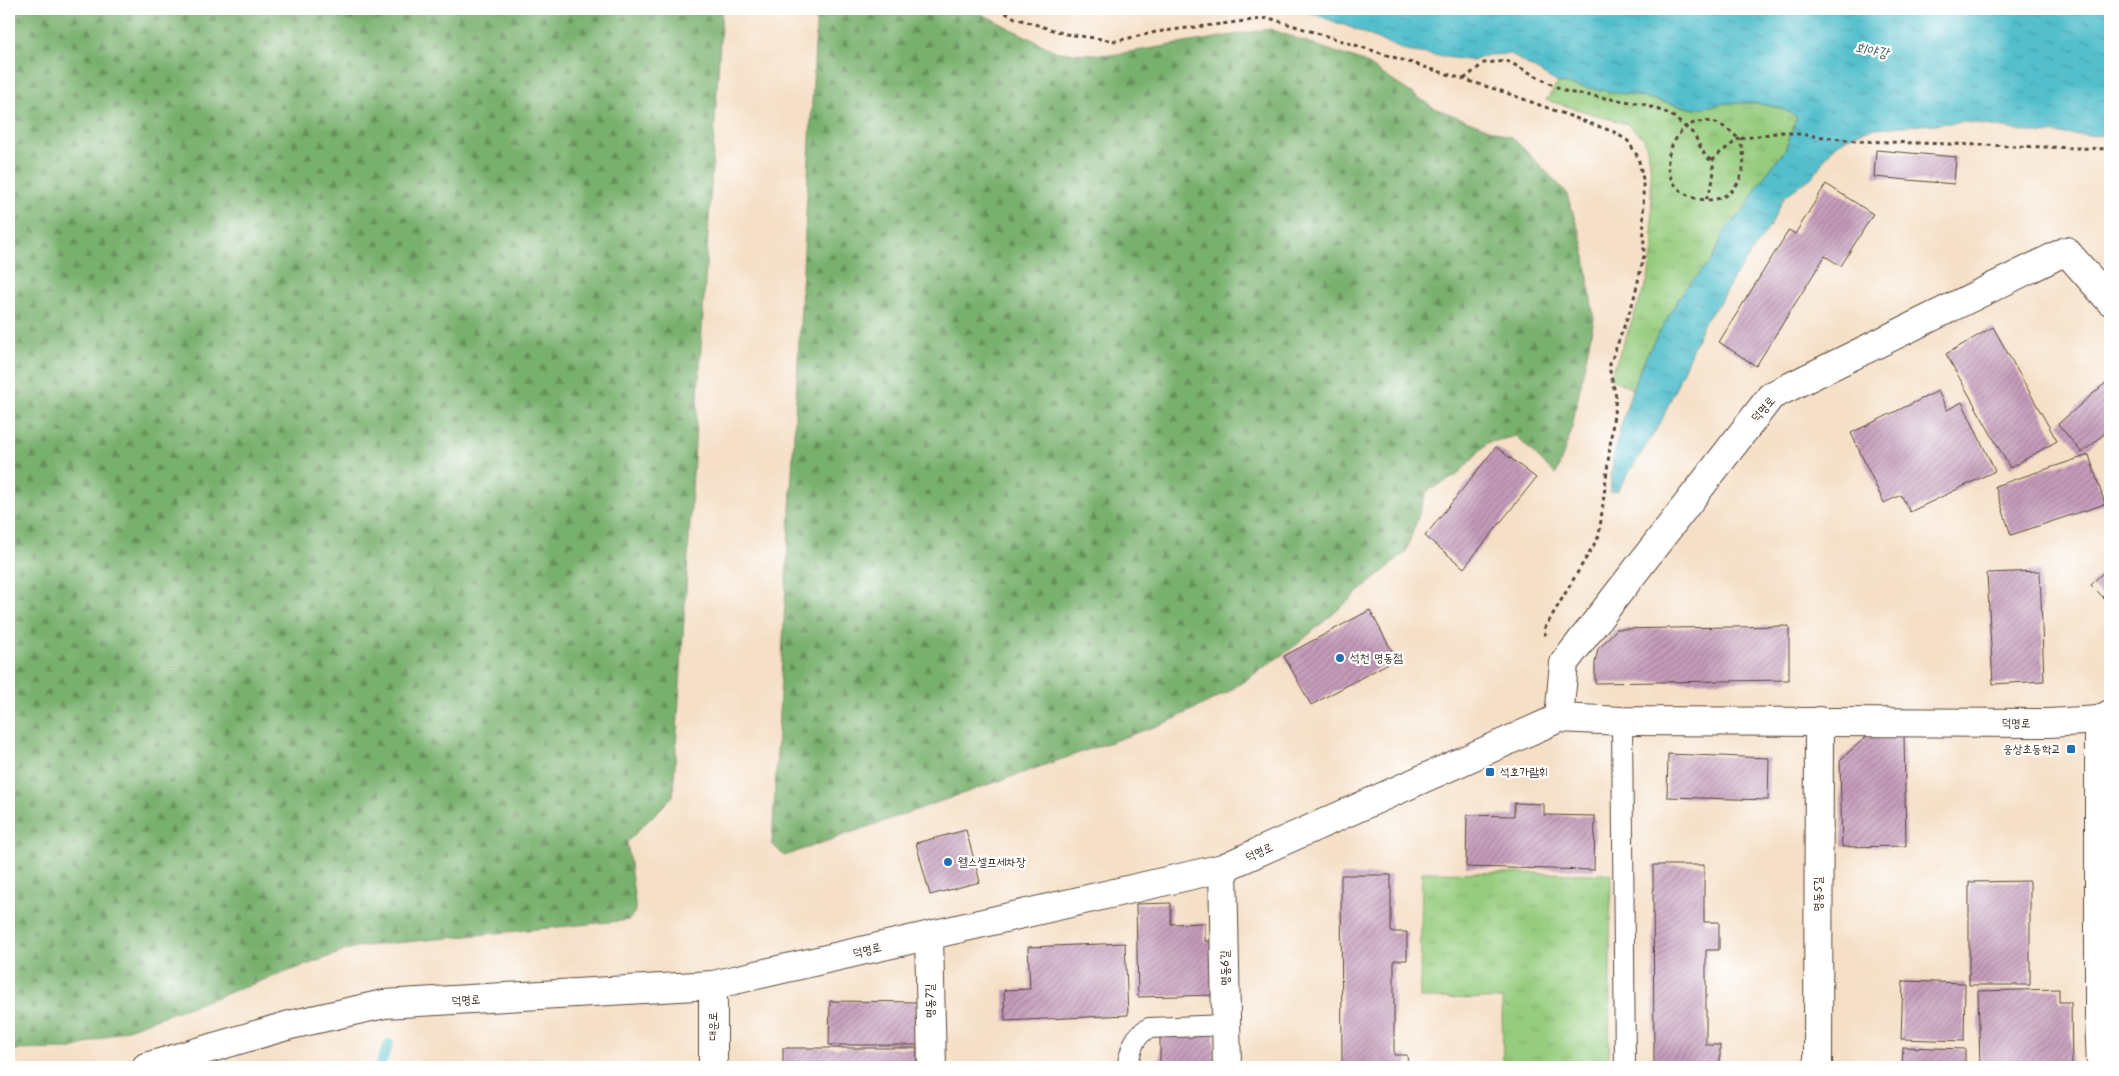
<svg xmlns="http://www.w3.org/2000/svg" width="2119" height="1076" viewBox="0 0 2119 1076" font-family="Kalam,'Poor Story',sans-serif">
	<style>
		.forest { fill: url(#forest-firs); stroke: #5a6d46 }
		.park { fill: url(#park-tufts); stroke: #687b4e }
		.water { fill: url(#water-ripples); stroke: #477475 }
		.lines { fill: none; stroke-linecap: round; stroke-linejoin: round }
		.stream { stroke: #53bfcc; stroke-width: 10 }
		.building { fill: url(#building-hatch) }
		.service-casing { stroke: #574537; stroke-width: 22 }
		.minor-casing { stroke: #574537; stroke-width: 30 }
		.tertiary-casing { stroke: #574537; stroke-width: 30 }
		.path { stroke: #574537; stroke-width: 3; stroke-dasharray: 4 4; stroke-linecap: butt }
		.service { stroke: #fff; stroke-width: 20 }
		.minor { stroke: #fff; stroke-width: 28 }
		.tertiary { stroke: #fff; stroke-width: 28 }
		.poi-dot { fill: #1f6fb2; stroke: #fff; stroke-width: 2 }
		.labels { text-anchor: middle; stroke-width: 4.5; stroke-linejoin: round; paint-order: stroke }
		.street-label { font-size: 12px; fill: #3b2a1e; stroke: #fff }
		.poi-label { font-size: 12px; fill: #3b2a1e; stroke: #fff; text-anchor: start }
		.water-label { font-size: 14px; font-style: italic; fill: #435e5b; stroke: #fff }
	</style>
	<defs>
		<pattern id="forest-firs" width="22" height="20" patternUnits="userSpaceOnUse" patternTransform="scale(1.25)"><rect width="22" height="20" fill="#78b06d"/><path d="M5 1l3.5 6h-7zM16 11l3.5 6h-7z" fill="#648f59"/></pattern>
		<pattern id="park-tufts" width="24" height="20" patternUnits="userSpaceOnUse" patternTransform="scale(1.25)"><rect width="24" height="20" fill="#96cc7e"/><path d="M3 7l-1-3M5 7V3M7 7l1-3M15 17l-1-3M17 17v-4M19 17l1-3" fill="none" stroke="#82af6c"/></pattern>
		<pattern id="water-ripples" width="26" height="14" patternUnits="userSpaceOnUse" patternTransform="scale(1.25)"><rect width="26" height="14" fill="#53bfcc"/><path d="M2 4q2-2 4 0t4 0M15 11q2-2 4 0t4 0" fill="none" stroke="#469ba5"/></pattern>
		<pattern id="building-hatch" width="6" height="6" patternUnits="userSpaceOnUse" patternTransform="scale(1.25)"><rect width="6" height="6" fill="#c59cbb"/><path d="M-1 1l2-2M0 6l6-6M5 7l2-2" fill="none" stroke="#a17f97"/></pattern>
	</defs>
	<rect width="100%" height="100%" fill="#fff"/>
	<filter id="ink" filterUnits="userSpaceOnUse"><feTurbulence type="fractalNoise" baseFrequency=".02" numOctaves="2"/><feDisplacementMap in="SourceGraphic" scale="10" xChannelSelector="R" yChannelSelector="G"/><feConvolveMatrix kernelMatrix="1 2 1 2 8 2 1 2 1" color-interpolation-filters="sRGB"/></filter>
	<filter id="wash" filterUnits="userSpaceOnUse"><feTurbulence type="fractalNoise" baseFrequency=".0096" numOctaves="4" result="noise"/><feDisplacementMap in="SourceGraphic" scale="20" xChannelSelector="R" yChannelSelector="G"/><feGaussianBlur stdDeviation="1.12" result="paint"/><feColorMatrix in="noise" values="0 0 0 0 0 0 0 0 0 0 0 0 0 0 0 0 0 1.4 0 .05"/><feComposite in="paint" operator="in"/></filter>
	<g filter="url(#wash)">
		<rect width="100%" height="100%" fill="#f5dfc6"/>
		<g class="forest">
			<path d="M9 9H722L673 796 627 842 636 910 629 920 356 947 72 1049 9 1050Z"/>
			<path d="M817 9H972L1057 52 1111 55 1270 29 1364 62 1434 108 1513 138 1566 192 1583 243 1594 319 1571 432 1556 475 1516 436 1487 443 1456 476 1427 491 1406 552 1295 646 1228 692 1168 722 784 856 772 844Z"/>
		</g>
		<g class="park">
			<path d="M1558 83 1637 96 1695 109 1726 103H1755L1782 108 1797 117 1785 150 1760 182 1744 211 1725 230 1713 259 1683 291 1647 354 1632 389 1610 378 1648 279 1653 249 1650 160 1644 138 1627 124 1546 100Z"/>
			<path d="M1422 872 1611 874 1609 1067H1503L1502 999 1420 998Z"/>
		</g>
		<g class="water">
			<path d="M1099 9H1185C1151 14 1133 15 1099 9Z"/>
			<path d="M1299 9H2110V136L2035 133 1966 122 1874 128 1852 135 1833 147 1812 177 1785 196 1770 226 1733 279 1719 303 1703 324 1661 422 1618 490 1610 492 1613 458 1620 430 1632 389 1647 354 1683 291 1713 259 1725 230 1744 211 1760 182 1785 150 1797 117 1781 108 1755 103H1726L1695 109 1637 96 1558 83 1510 54 1487 55 1473 61 1406 51 1352 28Z"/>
		</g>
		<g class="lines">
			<path class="stream" d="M379 1067 389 1044"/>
		</g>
		<g id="blocks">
			<g class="building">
				<path d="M1876 150 1956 157 1954 184 1874 177Z"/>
				<path d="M1826 184 1873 214 1841 266 1825 256 1756 366 1719 342 1789 230 1795 234Z"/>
				<path d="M1993 327 2057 441 2010 468 1946 354Z"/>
				<path d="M2110 379V429L2082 453 2058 424Z"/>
				<path d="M1938 391 1947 410 1962 402 1995 471 1910 512 1901 495 1884 503 1851 433Z"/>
				<path d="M1496 447 1536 478 1464 568 1425 536Z"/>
				<path d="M2089 455 2105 504 2011 535 1995 486Z"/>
				<path d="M2110 565V604L2091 585Z"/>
				<path d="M2040 571 2044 681 1993 684 1987 573Z"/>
				<path d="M1370 610 1396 659 1311 705 1284 656Z"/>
				<path d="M1789 626V680L1595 683V663L1598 649 1617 629Z"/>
				<path d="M1904 734 1906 846 1842 847 1840 760 1868 735Z"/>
				<path d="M1668 754 1769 758 1768 800 1667 797Z"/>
				<path d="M1514 803 1544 804V815L1595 816 1594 870 1466 867 1467 815 1514 816Z"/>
				<path d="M966 830 980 882 930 895 916 843Z"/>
				<path d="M1653 865H1704V922H1719V950H1706V1045H1720V1067H1654Z"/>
				<path d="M1341 875H1391V932H1407V960H1394V1055H1407L1408 1067H1342Z"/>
				<path d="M2030 881V985H1969V882Z"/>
				<path d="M1171 903V924L1205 923V941H1218L1219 995 1138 997 1136 904Z"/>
				<path d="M1125 943 1128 1015 1005 1021 1004 990 1030 989 1028 947Z"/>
				<path d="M1903 981 1965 983 1964 1041 1901 1039Z"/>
				<path d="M2059 989V1002H2071L2072 1067H1980L1978 991Z"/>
				<path d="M830 1001 918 1002V1045H829Z"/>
				<path d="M1214 1033 1215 1067H1160V1034Z"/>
				<path d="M1903 1047 1965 1049V1067H1902Z"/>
				<rect x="783" y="1048" width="134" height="19"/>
			</g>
		</g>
	</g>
	<g filter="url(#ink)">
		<use href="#blocks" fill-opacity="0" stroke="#574537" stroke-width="1"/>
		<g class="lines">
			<g class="service-casing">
				<g id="service">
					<path d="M1622 721 1625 1067"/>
					<path d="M1127 1067C1131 1050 1133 1036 1149 1028L1226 1025"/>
				</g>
			</g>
			<g class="minor-casing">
				<g id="minor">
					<path d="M1559 718 1564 663 1771 396 2066 251 2110 301"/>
					<path d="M2099 720V1017L2101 1067"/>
					<path d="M1223 868 1227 1067"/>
					<path d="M929 936 932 1067"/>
					<path d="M1818 1067 1819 721"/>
				</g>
			</g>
			<g class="tertiary-casing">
				<g id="tertiary">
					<path d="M713 985V1067"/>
					<path d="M146 1067 290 1025 384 1004 713 985 1223 868 1559 718 1622 721 2049 723 2099 720 2110 714"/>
				</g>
			</g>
			<g class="path">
				<path d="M998 9 1015 18 1066 34 1116 41 1156 32 1269 18 1501 91 1614 132 1628 141 1638 157 1643 179 1644 256 1633 302 1609 367 1616 397 1599 536 1543 631 1546 635"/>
				<path d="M1464 79 1484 63 1507 61 1567 92 1643 104 1670 114 1685 127C1708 115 1722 123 1739 139L1782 132 1856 141 2110 149"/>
				<path d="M1706 199C1712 186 1716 175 1712 161L1717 155 1739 139C1744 151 1745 161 1742 173 1726 230 1629 188 1685 127 1700 135 1697 151 1712 161"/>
			</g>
			<use href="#service" class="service"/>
			<use href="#minor" class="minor"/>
			<use href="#tertiary" class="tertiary"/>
		</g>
	</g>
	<g class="poi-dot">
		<circle cx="1340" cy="658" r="5"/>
		<rect x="2066" y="744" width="10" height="10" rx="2.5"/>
		<rect x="1485" y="767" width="10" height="10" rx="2.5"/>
		<circle cx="948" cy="862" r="5"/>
	</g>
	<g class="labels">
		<g class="street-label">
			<text transform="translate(1763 409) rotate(-48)" y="4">덕명로</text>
			<text transform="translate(2016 723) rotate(1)" y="4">덕명로</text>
			<text transform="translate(1259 852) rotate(-24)" y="4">덕명로</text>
			<text transform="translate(1818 894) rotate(-90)" y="4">명동5길</text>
			<text transform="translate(867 950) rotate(-13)" y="4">덕명로</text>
			<text transform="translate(1225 968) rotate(-91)" y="4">명동6길</text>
			<text transform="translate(466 1000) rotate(-4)" y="4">덕명로</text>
			<text transform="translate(930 1001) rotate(-91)" y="4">명동7길</text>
			<text transform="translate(713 1026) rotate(-90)" y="4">대운로</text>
		</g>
		<g class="poi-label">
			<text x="1350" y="662">석천 명동점</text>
			<text x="2061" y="753" text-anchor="end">웅상초등학교</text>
			<text x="1500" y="776">석호가람휘</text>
			<text x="958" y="866">웰스셀프세차장</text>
		</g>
		<g class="water-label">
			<text transform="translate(1872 50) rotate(10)" y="5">회야강</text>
		</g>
	</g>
	<rect width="2119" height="1076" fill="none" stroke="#fff" stroke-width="30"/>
</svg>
